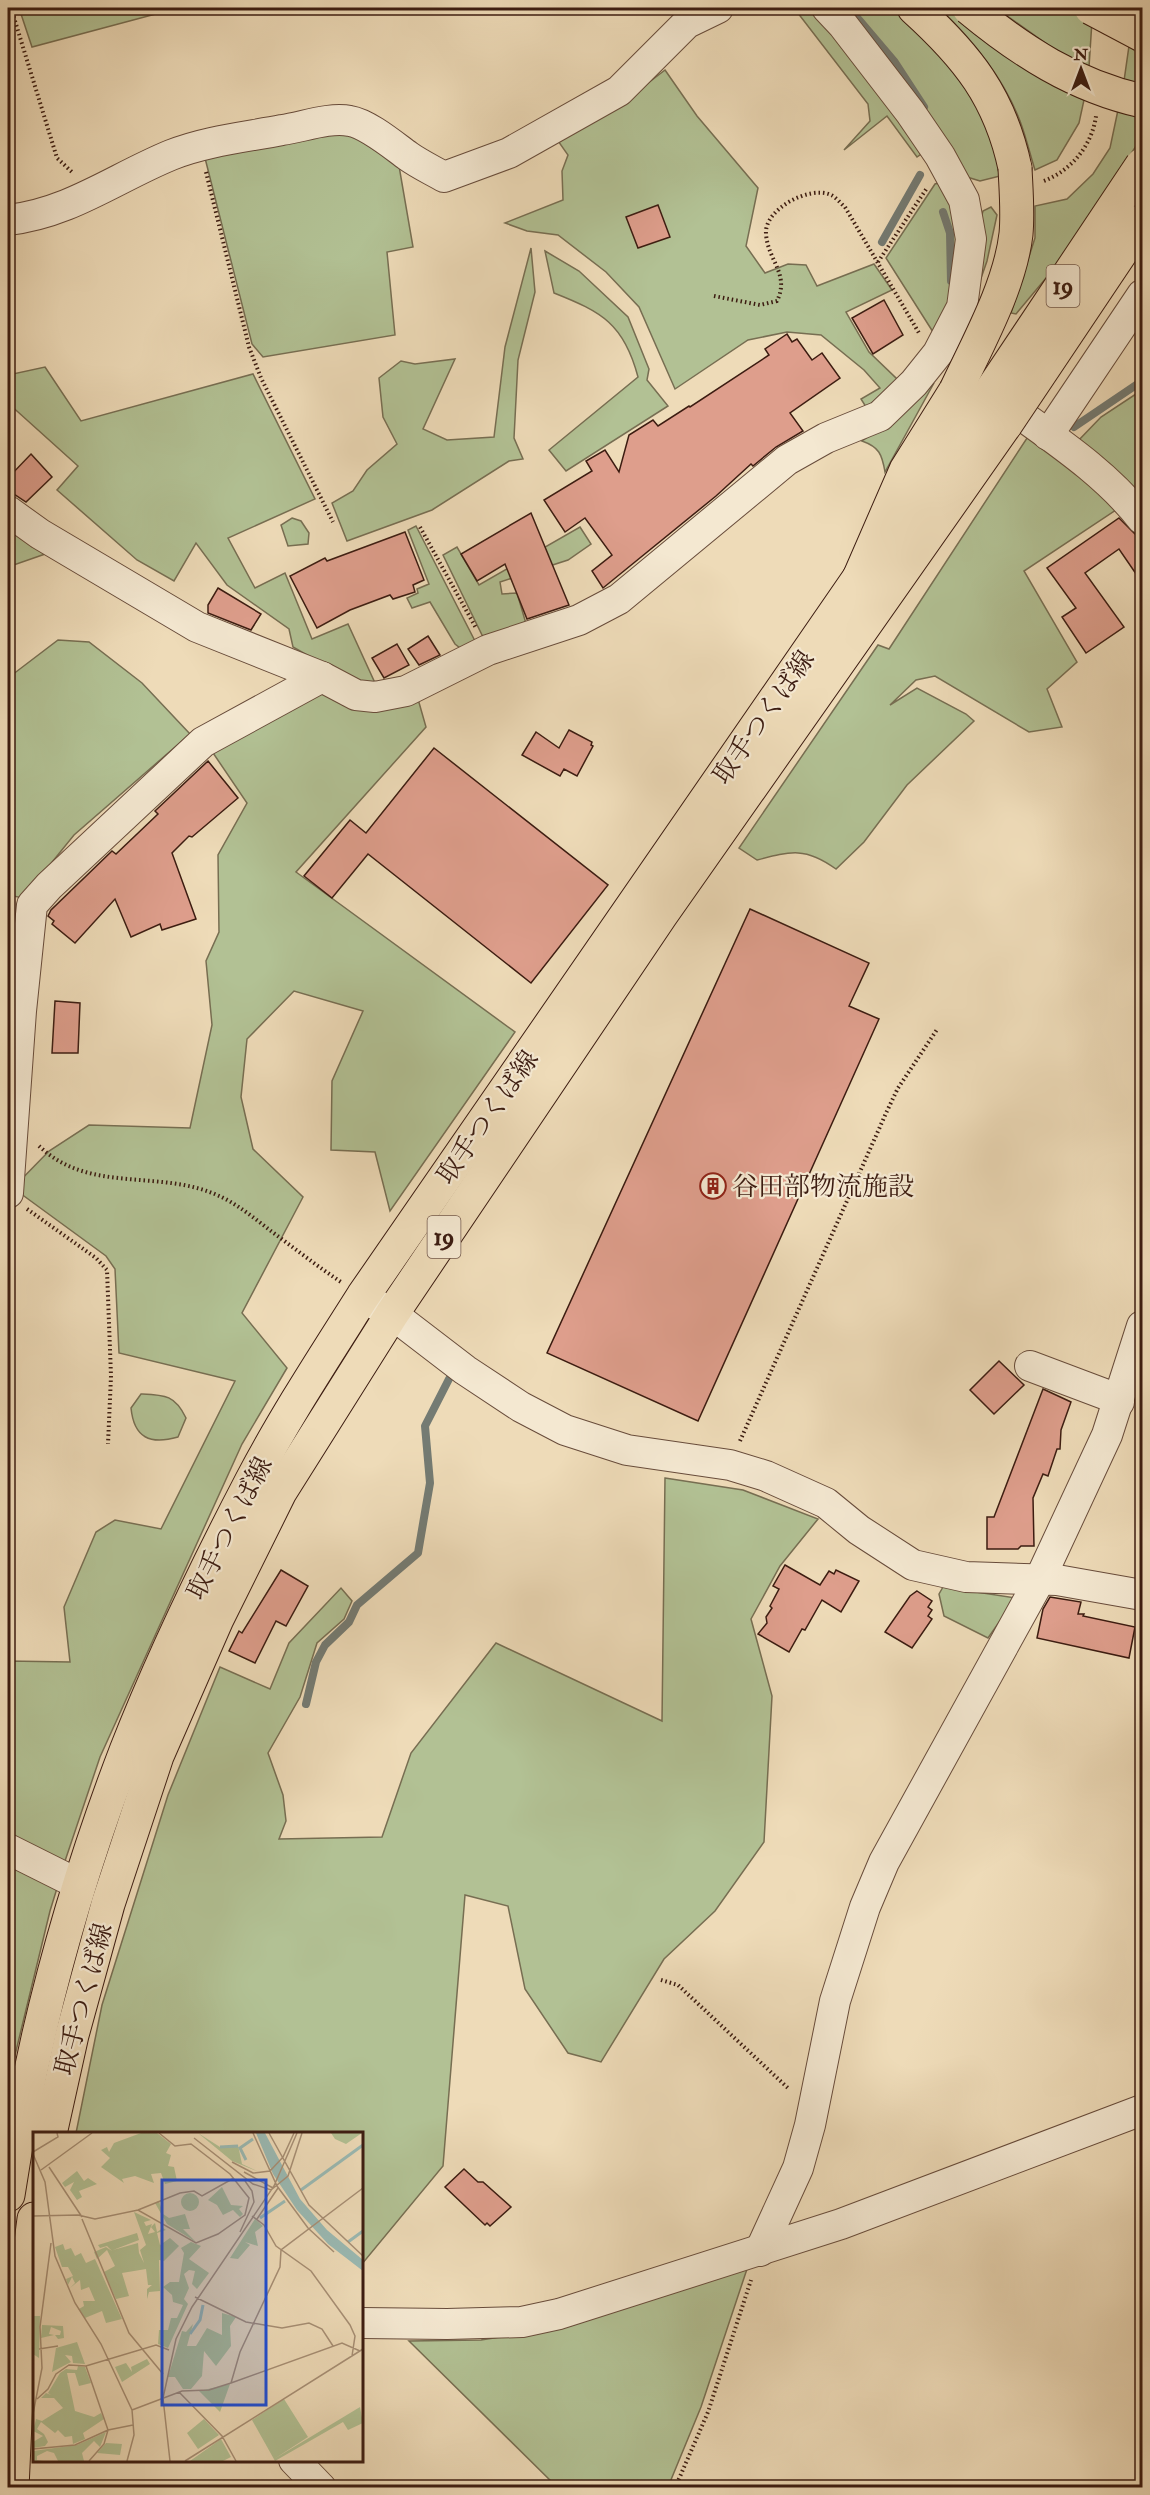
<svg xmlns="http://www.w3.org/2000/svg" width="1150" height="2495" viewBox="0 0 1150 2495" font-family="'IM FELL Double Pica','Noto Serif JP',serif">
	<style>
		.green { fill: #b2c194; stroke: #776e52; stroke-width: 1.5 }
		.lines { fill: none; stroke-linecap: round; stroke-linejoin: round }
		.stream { stroke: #747b73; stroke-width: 8 }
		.building { fill: #de9e8c; stroke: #3c1c11; stroke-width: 1.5 }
		.minor-casing { stroke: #684c3b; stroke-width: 32 }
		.major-casing { stroke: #3c1c11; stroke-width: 35 }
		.highway-casing { stroke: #3c1c11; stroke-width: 35 }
		.path { stroke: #3c1c11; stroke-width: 4; stroke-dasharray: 1.5 3; stroke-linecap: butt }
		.minor { stroke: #f4e8d1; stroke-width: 30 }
		.major { stroke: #eedbb8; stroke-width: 33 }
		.highway { stroke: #eedbb8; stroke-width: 33 }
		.major-bridge-casing { stroke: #3c1c11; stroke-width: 35; stroke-linecap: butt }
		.highway-bridge-casing { stroke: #3c1c11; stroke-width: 35; stroke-linecap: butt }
		.major-bridge { stroke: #eedbb8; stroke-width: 33 }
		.highway-bridge { stroke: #eedbb8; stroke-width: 33 }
		.labels { text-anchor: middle; stroke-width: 4.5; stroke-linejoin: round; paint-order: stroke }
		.shield { fill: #f4e8d1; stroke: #73594b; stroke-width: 1.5 }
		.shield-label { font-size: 24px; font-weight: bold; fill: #3c1c11 }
		.street-label { font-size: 26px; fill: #3c1c11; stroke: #f4e8d1 }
		.poi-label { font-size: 26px; fill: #3c1c11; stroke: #f4e8d1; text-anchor: start }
		.inset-river { fill: none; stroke: #9abab4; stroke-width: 3 }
		.inset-road { fill: none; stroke: #a78f75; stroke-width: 1.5 }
		.view { fill: #1d4ed8; fill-opacity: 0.15; stroke: #1d4ed8; stroke-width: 3 }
		.inset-edge { fill: none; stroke: #3c1c11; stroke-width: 3 }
	</style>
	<rect width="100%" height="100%" fill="#eedbb8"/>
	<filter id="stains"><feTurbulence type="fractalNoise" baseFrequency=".00333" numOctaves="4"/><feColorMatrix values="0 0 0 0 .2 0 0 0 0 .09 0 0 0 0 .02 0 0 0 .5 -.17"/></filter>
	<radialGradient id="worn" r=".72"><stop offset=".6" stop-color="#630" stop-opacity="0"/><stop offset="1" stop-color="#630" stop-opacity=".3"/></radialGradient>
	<g class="green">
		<path d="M19 8H166L167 11 32 47Z"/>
		<path d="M794 8H812L866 71 924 152 917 157 887 116 844 150 870 121 868 104Z"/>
		<path d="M842 8H894L945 55 978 95 1004 175 980 181 967 177Z"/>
		<path d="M939 8H948L1031 71 1054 86 1084 100 1079 123 1057 160 1035 170C1030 154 1026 137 1020 121 1003 77 973 40 939 8Z"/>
		<path d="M996 8H1071L1092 21 1089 67 1054 49Z"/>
		<path d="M1129 46 1142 56V85L1124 81Z"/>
		<path d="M665 70 697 116 758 188 746 246 765 273 788 264 806 265 817 286 874 264 892 290 846 312 869 352 897 379 891 389 866 407 861 399 880 388 864 370 821 335 787 332 748 340 675 389 639 307 606 272 558 235 527 231 505 223 563 200 562 171 568 155 556 138 627 99Z"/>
		<path d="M1118 110 1142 115V137L1062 259 1016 314 1011 313 1035 238V206L1067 199 1093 174 1110 148Z"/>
		<path d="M321 129 349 133 399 166 413 247 387 252 395 335 263 357 252 344 205 158Z"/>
		<path d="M942 182C957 216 966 255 956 291 952 305 940 320 933 332L886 258 935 184Z"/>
		<path d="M991 207 997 215 987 261 972 304 976 235 983 211Z"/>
		<path d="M531 248 535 292 518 360 514 438 523 459 509 461 432 510 347 541 332 503 353 491 367 470 397 444 383 417 379 378 401 361 415 364 455 359 423 429 447 440 494 437 505 347Z"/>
		<path d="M545 251 579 271 628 317 649 369 647 380 668 406 566 471 549 450 638 377C624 324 602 312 554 293Z"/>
		<path d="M45 367 81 421 253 374 315 499 228 538 255 588 285 573 312 639 348 624 375 683 354 682 293 647 289 629 227 585 196 543 174 581 137 560 57 490 78 466 8 403V375Z"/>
		<path d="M934 383 885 472C882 454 879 447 862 441L892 421Z"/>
		<path d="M1142 390V488L1135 493 1077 442 1101 417Z"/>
		<path d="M1029 435 1119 508 1024 571 1077 662 1047 689 1062 727 1029 732 935 676 916 680 890 705 917 688 966 714 974 721 907 785 864 842 836 869C806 847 791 851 757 860L739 848 878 645 889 649Z"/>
		<path d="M292 518 301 521 309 533 308 544 288 546 281 525Z"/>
		<path d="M416 526 476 643 464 651 455 644 430 602 412 608 407 598 418 593 417 589 429 584 408 530Z"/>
		<path d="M580 527 591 544 568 560 500 582 502 594 517 593 527 627 484 639 443 555 457 547 479 585Z"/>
		<path d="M8 530 48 553 8 567Z"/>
		<path d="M58 640 89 642 142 683 190 734 74 835 23 898 8 895V678Z"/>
		<path d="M316 686 418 699 426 727 296 872 515 1032 390 1211 375 1152 331 1150 332 1081 363 1011 294 991 247 1039 241 1097 253 1149 303 1197 242 1313 287 1368 242 1444 100 1757 64 1864 8 1838V1661L70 1662 64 1607 96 1532 115 1520 161 1529 235 1381 119 1353 115 1269 106 1256 13 1188 49 1151 89 1125 190 1128 212 1025 206 961 219 932 218 855 247 803 209 747Z"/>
		<path d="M141 1394C165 1395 175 1395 186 1418L178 1437C150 1445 134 1438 131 1408Z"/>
		<path d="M665 1478 743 1490 818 1519 780 1566 751 1619 772 1696 764 1842 715 1911 664 1959 601 2062 568 2053 525 1989 508 1906 465 1895 443 2166 362 2264V2134L76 2133 102 2005 168 1795 220 1667 270 1689 289 1643 341 1588 352 1601 344 1619 317 1643 300 1697 268 1753 283 1795 286 1821 279 1839 382 1837 411 1753 496 1643 662 1721Z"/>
		<path d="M943 1587 1016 1598 988 1638 944 1616 939 1594Z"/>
		<path d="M8 1866 58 1885 50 1911 8 2084Z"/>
		<path d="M749 2263 701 2407 668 2487H557L409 2341 481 2340 570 2326Z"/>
	</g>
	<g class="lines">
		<g class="stream">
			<path d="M849 8 894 61 924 107"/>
			<path d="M943 212 950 233 951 281"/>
			<path d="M882 242 920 175"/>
			<path d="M1074 427 1142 381"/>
			<path d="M306 1704 316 1662 325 1645 349 1622 357 1605 418 1553 430 1483 425 1426 449 1379"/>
		</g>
	</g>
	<g class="building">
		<path d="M658 205 670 237 638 248 626 217Z"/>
		<path d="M884 300 903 335 873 354 852 318Z"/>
		<path d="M787 334 792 342 797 339 812 360 822 353 840 378 790 413 803 431 776 447 753 466 751 464 716 496 603 588 592 571 612 555 585 518 565 532 544 500 592 471 586 461 605 450 619 472 629 435 653 420 658 426 689 406 690 407 769 355 765 349Z"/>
		<path d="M31 454 52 477 26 502 8 490V478Z"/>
		<path d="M531 513 569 605 527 619 505 564 477 581 461 554Z"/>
		<path d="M1119 518 1143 542V584L1119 549 1085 573 1124 627 1086 653 1062 617 1076 608 1047 568Z"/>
		<path d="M405 532 424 580 413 585 415 592 393 599 390 595 350 610 317 628 290 576 325 558 327 561Z"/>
		<path d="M218 588 261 614 251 630 208 613V605Z"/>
		<path d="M428 636 440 655 419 665 408 649Z"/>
		<path d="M397 644 409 665 384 678 372 658Z"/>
		<path d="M569 730 592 742 591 745 593 746 577 776 564 769 560 776 522 755 536 732 559 748Z"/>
		<path d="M434 748 608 885 531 983 368 854 332 898 304 876 350 820 366 833Z"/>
		<path d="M208 761 238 798 192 837 189 836 172 853 196 919 162 930 160 924 131 937 115 899 75 943 52 924 54 921 48 916 51 910 112 851 116 854 158 814 155 811Z"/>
		<path d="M750 909 869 963 849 1006 879 1019 698 1421 547 1353Z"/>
		<path d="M55 1001 80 1003 78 1053H52Z"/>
		<path d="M999 1361 1024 1385 994 1414 970 1390Z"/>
		<path d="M1043 1389 1071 1402 1061 1430 1060 1449H1057L1048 1476 1043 1474 1033 1498 1034 1546H1021L1018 1549H987V1517H994Z"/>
		<path d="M785 1565 820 1585 829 1571 834 1574 836 1570 859 1581 841 1612 822 1600 805 1630 802 1629 789 1652 758 1634 767 1623 766 1617 772 1608 770 1606 779 1589 773 1586Z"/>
		<path d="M281 1570 308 1586 286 1626 276 1621 255 1663 229 1651 239 1631 242 1633Z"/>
		<path d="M917 1591 932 1601 928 1607 932 1610 928 1616 932 1619 912 1648 885 1632 910 1596Z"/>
		<path d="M1050 1597 1081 1602 1078 1614H1084L1083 1616 1135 1627 1129 1658 1037 1638 1043 1609Z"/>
		<path d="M464 2169 478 2182H483L511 2207 490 2226 487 2223 485 2225 445 2187Z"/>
	</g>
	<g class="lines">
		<g class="minor-casing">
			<g id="minor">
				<path d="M8 220C70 213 115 178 171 155 206 141 246 137 282 130 303 127 329 117 350 121 368 124 394 146 408 156 419 164 432 170 444 177L509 153 619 91 687 23 718 8"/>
				<path d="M995 396C1046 434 1103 469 1142 519"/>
				<path d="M1048 435 1142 295"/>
				<path d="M8 511 40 534 197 627 322 677 356 695 375 697 406 691 488 650 579 620 619 599 787 460 826 438 880 416 914 383 938 353 962 307 971 239 964 200 940 156 910 112 843 25 827 8"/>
				<path d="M8 1193 21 1011 32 905 49 886 203 742 322 677"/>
				<path d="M370 1301 392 1314 465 1370 521 1407 565 1430 627 1450 730 1465 766 1476 826 1503 859 1530 913 1565 966 1577 1057 1580 1142 1595"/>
				<path d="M1030 1366 1107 1395 1119 1402"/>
				<path d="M8 1849 80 1885"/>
				<path d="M760 2251 798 2168 810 2125 835 2001 865 1907 884 1862 1039 1581 1107 1435 1142 1326"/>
				<path d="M362 2323 447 2324 522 2322 559 2314 841 2224 1142 2110"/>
				<path d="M294 2460 321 2488"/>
			</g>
		</g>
		<g class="major-casing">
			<g id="major">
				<path d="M50 2134 72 2035 108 1904 157 1756 217 1619 280 1492 392 1314 661 915 1006 424"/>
				<path d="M8 2195C31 2044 71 1894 126 1751 162 1659 206 1568 252 1480 285 1417 325 1356 363 1296L859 578 981 406"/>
				<path d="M12 2488 19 2335 34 2219"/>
			</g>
		</g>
		<g class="highway-casing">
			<g id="highway">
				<path d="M914 8C967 56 1000 97 1015 168"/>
				<path d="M859 578 906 470 956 390"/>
			</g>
		</g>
		<g class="path">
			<path d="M11 8 57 158 73 173"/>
			<path d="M206 172 249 347 261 378 333 522"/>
			<path d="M1044 181C1072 170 1092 145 1096 116"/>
			<path d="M878 262 927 188"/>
			<path d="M714 296 760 305 777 301C790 274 768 261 766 234 764 209 810 185 831 195 836 197 841 204 845 207L919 333"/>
			<path d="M420 527 476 628"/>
			<path d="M39 1146C89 1194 159 1169 217 1195 236 1203 254 1218 271 1231 294 1248 317 1266 341 1282"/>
			<path d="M27 1209 96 1258 107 1270 111 1376 108 1444"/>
			<path d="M740 1441 887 1111 898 1088 938 1028"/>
			<path d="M661 1980 678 1985 789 2089"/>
			<path d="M675 2488 708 2412 751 2280"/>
		</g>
		<use href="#minor" class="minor"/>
		<use href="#major" class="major"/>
		<use href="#highway" class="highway"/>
		<g class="major-bridge-casing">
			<g id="major-bridge">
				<path d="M981 406 1142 165"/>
				<path d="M1006 424 1142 221"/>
			</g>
		</g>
		<g class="highway-bridge-casing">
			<g id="highway-bridge">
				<path d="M969 8C1021 51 1075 86 1142 101"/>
				<path d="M1091 8 1142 35"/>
				<path d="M956 390C978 343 1010 286 1016 234 1018 212 1016 190 1015 168"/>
			</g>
		</g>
		<use href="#major-bridge" class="major-bridge"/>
		<use href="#highway-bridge" class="highway-bridge"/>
	</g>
	<defs>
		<g id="building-ring" transform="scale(1.35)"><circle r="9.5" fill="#f4e8d1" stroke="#8f2418" stroke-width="1.5"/><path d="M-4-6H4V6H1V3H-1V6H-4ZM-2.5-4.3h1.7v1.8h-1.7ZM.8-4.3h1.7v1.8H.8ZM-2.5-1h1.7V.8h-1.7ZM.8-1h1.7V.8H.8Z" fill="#8f2418"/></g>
	</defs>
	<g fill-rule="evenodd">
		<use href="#building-ring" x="713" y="1186"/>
	</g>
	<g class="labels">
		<g class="shield">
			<rect x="1046.5" y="265" width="33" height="42" rx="4.5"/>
			<rect x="427.5" y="1216" width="33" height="42" rx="4.5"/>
		</g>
		<g class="shield-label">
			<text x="1063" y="294">19</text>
			<text x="444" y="1245">19</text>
		</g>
		<g class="street-label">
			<text transform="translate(763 717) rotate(-55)" y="9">取手つくば線</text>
			<text transform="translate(487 1117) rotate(-55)" y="9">取手つくば線</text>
			<text transform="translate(229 1528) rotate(-63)" y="9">取手つくば線</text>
			<text transform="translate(83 1999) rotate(-75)" y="9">取手つくば線</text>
		</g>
		<g class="poi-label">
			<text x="732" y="1195">谷田部物流施設</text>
		</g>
	</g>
	<g transform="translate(33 2132)">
		<rect width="330" height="330" fill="#eedbb8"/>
		<path d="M108 1H124L138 12 133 21 138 23 135 34 141 35 144 49 132 52 128 41 118 42 121 51 102 44 89 47 91 51 68 35 77 26 68 18 74 15 76 20 81 11ZM165 1 187 15 205 13 209 32 226 40 199 29ZM298 1H329L313 12 302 7ZM44 39 51 49 55 46 64 52 46 59 49 65 44 68 37 58 41 50 32 55 29 51ZM189 55 198 73 210 74 206 77 210 82 207 85 200 78 190 83 184 73 175 68ZM148 70a9 9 0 1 1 18 0a9 9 0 1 1-18 0ZM126 69 130 82 136 86 152 82 157 97H150L163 110 134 92 122 71ZM101 80 118 88 111 90 113 94 119 92 115 102 122 100 118 95 122 91 124 100 130 96 133 98 124 101 127 113 137 106 146 114 131 129 126 128 127 159 116 160 114 167V157L119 153H115L113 137 89 141 96 164 83 167 71 140 82 134 74 118 64 127 61 120 73 115 79 119 74 114 67 116 65 113 104 101 106 108 80 118 105 111 106 121 111 131 107 118 113 113ZM222 87 230 94 222 100 225 114 212 110 217 113 205 127 197 126ZM158 110 168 114 156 127 176 141 164 157 159 152 162 139 156 138 151 142 156 156 151 167 155 172 135 216 125 212 126 198H135L138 186H144L150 173 140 170 139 163 130 155 137 150H146L151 121 148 116ZM30 112 32 118 38 116 42 124 48 121 53 131 62 127 89 187 73 191 69 179 52 186 46 177 51 174 50 169H62L56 155 48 158 47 148 37 156 42 151 39 145 35 153 33 147 40 144 35 135H29L22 115ZM189 181 203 185 197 194 198 214 183 234 171 219 169 244 158 257H150L142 245H135L149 199 153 200 160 192 154 214H163L174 196 189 203ZM0 184H7L6 226 0 222ZM9 193 30 194 31 206 25 207 22 203H27L28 199 18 195 16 202 21 203 8 206ZM44 210 52 232 40 231 39 224 32 223 38 230 19 240 23 216ZM114 227 117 232 89 250 82 235 93 231 99 240 98 235ZM45 234 52 235 58 251 46 254 42 241H34L42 279 61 285 68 281 71 287 50 301 52 307 40 312 39 304 32 305 25 298 22 301 8 290 4 297 11 302 15 310 12 314 0 316V310L10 304 0 299 3 287 9 289 30 276 21 266H8L13 261 18 263 15 261 27 241 33 237 44 238ZM197 252 187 280 166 259ZM251 267 275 305 241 327 327 275 330 291 315 298 310 290 242 329 219 288ZM171 287 186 303 165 317 154 301ZM73 300 67 315 61 309 49 321 51 329H25L21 321 14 319 4 324V328L10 329H0V319L44 313ZM188 307 198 325 190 329H157ZM73 311 89 312 87 323 64 321Z" fill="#b2c194"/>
		<path d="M223 1H232L267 67 294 98 330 128V139L295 112 264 78 240 42Z" fill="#9abab4"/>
		<path class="inset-river" d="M187 15 205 14M213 28 207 16 220 7M268 58 330 13M227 86 252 69M315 110 330 99M157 202 167 188 170 173"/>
		<path class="inset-road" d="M220 1 244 54 275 96 301 120M236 1 276 73 330 124M161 6 220 52 238 58 255 44 269 1M0 20 25 5 24 1M0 22 12 50 22 124 42 171 68 212 99 278 101 303 94 329M199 30 220 41 237 39 250 25 261 1M16 35 49 85M8 38 59 1M211 40 240 56M105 78 147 61 161 59 169 64 201 46M0 84 45 83 62 87 105 78 163 111 185 102 212 83 216 66 197 42 158 12 142 14 126 1M219 84 231 93 243 114 278 139 317 193 322 204 319 224M49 87 96 201 130 242M224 87 245 56M207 100 221 70 219 59 212 49M162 165 213 190 249 196 276 191 289 197 300 214M6 217 25 214M53 234 75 298 71 312 56 329M198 251 207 220 247 135 248 118 330 56M146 260 189 304 203 329M4 267 15 257 23 242 36 233 53 234 123 213 136 218M99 278 149 259 176 258 198 251 309 211 327 219M0 282 9 236 7 195 18 111M0 317 42 313 75 298 100 293M137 329 130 266 143 207 159 175 241 54 264 1M152 329 330 217"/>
		<path class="view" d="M129 48H233V273H129Z"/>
		<rect width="330" height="330" class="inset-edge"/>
	</g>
	<rect width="1150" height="2495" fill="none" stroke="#eedbb8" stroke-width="30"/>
	<rect x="9" y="9" width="1132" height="2477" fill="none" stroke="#3c1c11" stroke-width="3"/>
	<rect x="15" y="15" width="1120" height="2465" fill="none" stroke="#3c1c11" stroke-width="1.5"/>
	<g transform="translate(1081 69)" stroke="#f4e8d1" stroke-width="4.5" paint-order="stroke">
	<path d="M0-4.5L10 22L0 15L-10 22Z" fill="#3c1c11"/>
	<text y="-9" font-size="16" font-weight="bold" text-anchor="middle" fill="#3c1c11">N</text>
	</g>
	<rect width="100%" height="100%" filter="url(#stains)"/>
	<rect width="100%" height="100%" fill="url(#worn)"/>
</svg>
